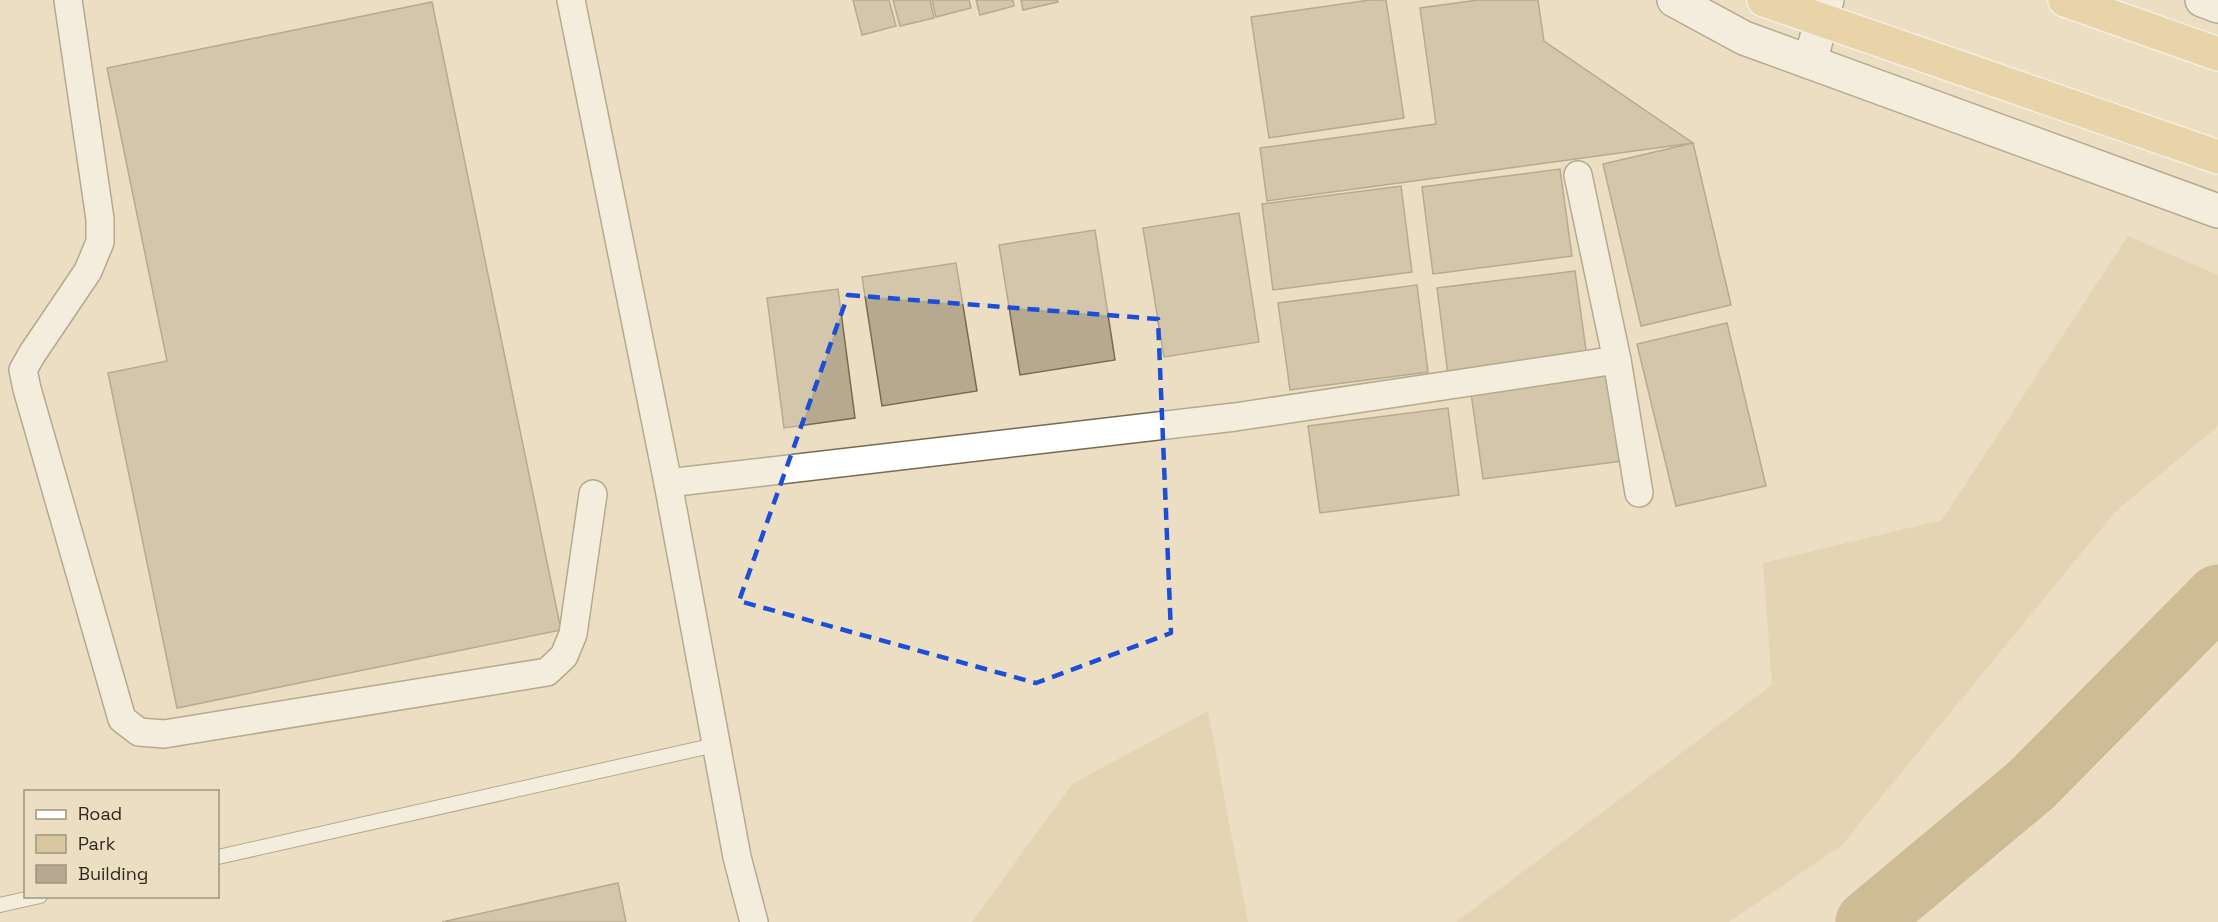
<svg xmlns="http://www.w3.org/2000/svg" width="2218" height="922" viewBox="0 0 2218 922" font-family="'Space Grotesk',sans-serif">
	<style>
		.green { fill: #d9c7a0 }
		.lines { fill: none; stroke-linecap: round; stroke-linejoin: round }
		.river { stroke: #a99261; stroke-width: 63 }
		.building { fill: #b5a98f; stroke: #756a51; stroke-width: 1.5 }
		.service-casing { stroke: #756951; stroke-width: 16 }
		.minor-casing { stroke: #756951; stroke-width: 30 }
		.tertiary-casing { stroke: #756951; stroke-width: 36 }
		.trunk-casing { stroke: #fff; stroke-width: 36 }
		.service { stroke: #fff; stroke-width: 14 }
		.minor { stroke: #fff; stroke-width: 27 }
		.tertiary { stroke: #fff; stroke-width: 33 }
		.trunk { stroke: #e4c888; stroke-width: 33 }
		.marked { fill: none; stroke: #1d4ed8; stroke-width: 4.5; stroke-dasharray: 12 8; stroke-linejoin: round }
	</style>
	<rect width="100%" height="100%" fill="#ebdec3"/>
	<g class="green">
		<path d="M2128 236 2218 275V426L2115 512 1842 845 1729 922H1456L1772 685 1763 563 1942 520Z"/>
		<path d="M1208 711 1248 922H972L1072 784Z"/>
	</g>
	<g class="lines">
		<path class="river" d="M1867 922 2031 785 2218 596"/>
	</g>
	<g class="building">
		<path d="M853 0H889L896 26 862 35Z"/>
		<path d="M893 0H930L934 18 900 26Z"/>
		<path d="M932 0H969L971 8 936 17Z"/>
		<path d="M976 0H1013L1014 6 980 15Z"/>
		<path d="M1021 0H1057L1058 2 1023 10Z"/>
		<path d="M1370 0H1386L1404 118 1269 138 1251 17Z"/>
		<path d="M1478 0H1538L1544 41 1693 143 1267 201 1260 148 1436 124 1420 8Z"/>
		<path d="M432 2 561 630 177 708 108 373 167 361 107 68Z"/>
		<path d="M1693 143 1731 305 1641 326 1603 164Z"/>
		<path d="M1560 169 1572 256 1433 274 1422 187Z"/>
		<path d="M1401 186 1412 272 1273 290 1262 204Z"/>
		<path d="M1239 213 1259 342 1164 357 1143 228Z"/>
		<path d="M1095 230 1115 360 1020 375 999 245Z"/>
		<path d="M956 263 977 391 882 406 862 277Z"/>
		<path d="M1575 271 1587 357 1448 375 1437 288Z"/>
		<path d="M1417 285 1428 372 1290 390 1278 303Z"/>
		<path d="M838 289 855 418 784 428 767 298Z"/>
		<path d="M1727 323 1766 486 1676 506 1637 344Z"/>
		<path d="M1611 375 1622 461 1483 479 1471 393Z"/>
		<path d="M1448 408 1459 495 1320 513 1308 426Z"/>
		<path d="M618 883 626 922H442Z"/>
	</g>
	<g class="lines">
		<g class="service-casing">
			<g id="service">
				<path d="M218 857 715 745"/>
				<path d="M0 905 40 896"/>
			</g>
		</g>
		<g class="minor-casing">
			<g id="minor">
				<path d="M68 0 100 219V242L88 271 32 354 23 370 27 389 122 719 139 732 164 734 547 672 564 656 573 634 593 494"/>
				<path d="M571 0 668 483 737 857 754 922"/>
				<path d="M1578 175 1617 360 1639 493"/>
				<path d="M668 483 1235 417 1617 360"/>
			</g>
		</g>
		<g class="tertiary-casing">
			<g id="tertiary">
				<path d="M1674 0 1744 38 2218 211"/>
				<path d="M2202 0 2218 6"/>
				<path d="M1810 62 1827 0"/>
			</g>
		</g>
		<g class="trunk-casing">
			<g id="trunk">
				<path d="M1764 0 2218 157"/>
				<path d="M2065 0 2218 54"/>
			</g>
		</g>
		<use href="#service" class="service"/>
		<use href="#minor" class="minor"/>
		<use href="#tertiary" class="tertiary"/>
		<use href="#trunk" class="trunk"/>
	</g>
	<path d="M0 0H2218V922H0ZM848 295 1158 319 1171 633 1036 683 739 601Z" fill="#ebdec3" fill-opacity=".55" fill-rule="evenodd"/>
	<path class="marked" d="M848 295 1158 319 1171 633 1036 683 739 601Z"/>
	<rect x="24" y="790" width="195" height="108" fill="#ebdec3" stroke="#9f9581" stroke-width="1.5"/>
	<rect x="36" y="810" width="30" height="9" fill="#ffffff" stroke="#9f9581" stroke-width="1.5"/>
	<text x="78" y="820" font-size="18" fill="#2d281e">Road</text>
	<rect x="36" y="835" width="30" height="18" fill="#d9c7a0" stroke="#9f9581" stroke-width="1.5"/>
	<text x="78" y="850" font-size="18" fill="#2d281e">Park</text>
	<rect x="36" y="865" width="30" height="18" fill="#b5a98f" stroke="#9f9581" stroke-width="1.5"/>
	<text x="78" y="880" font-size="18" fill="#2d281e">Building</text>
</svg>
